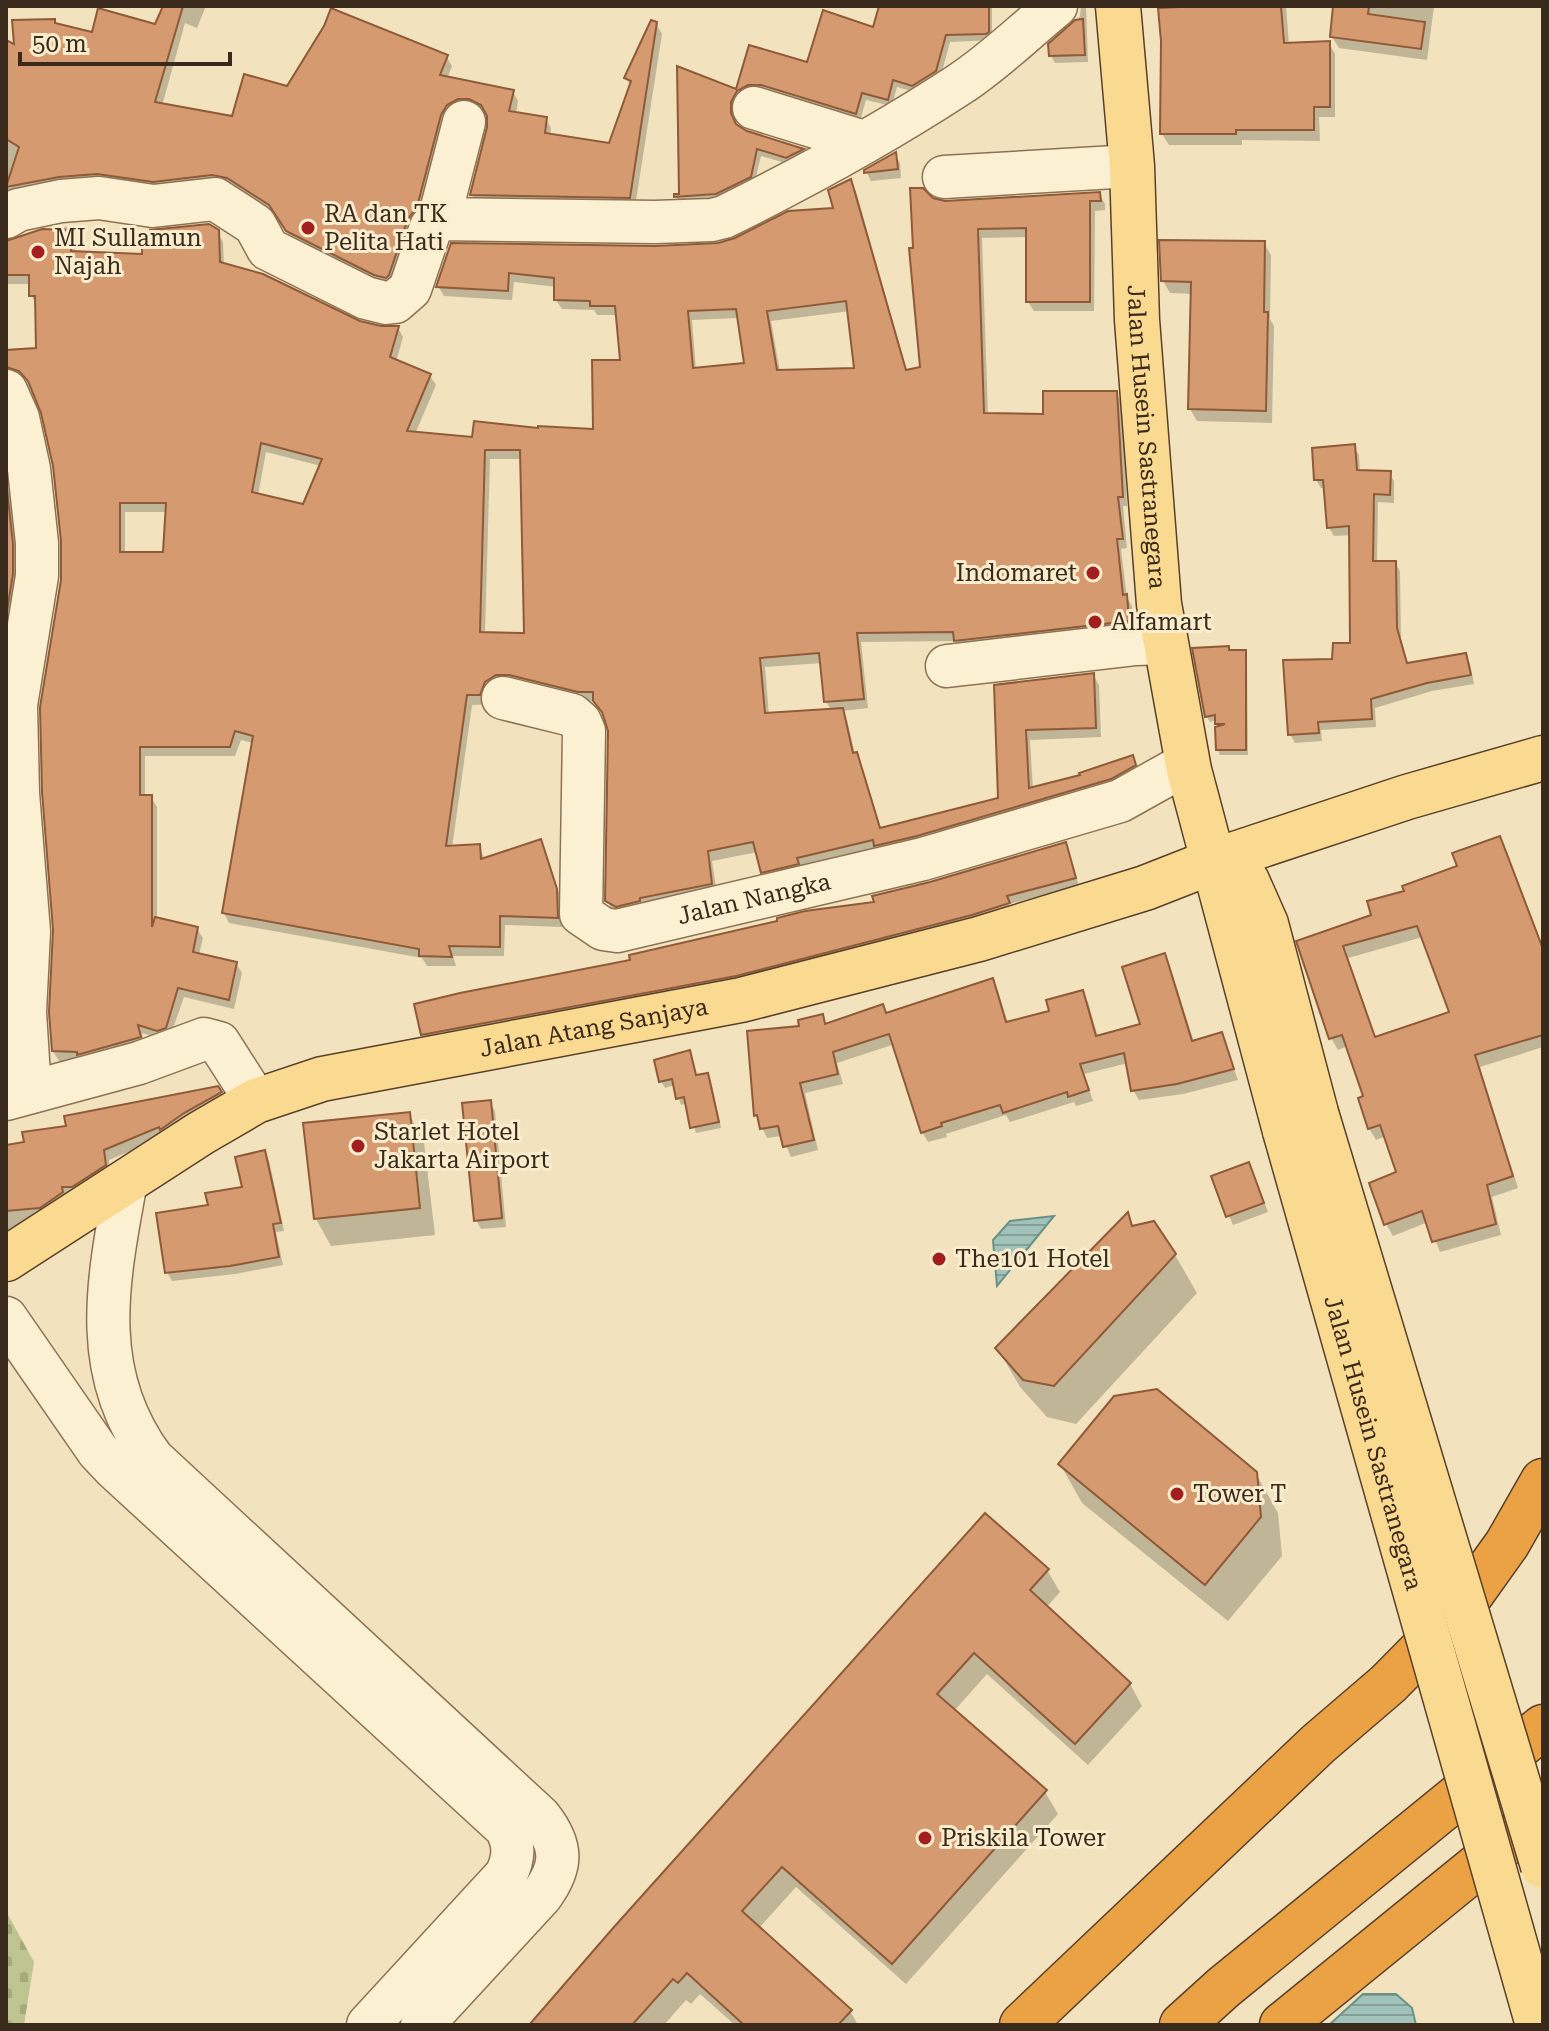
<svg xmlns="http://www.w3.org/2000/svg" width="1549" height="2031" viewBox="0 0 1549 2031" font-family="'Roboto Serif',serif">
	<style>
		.cemetery { fill: url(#cemetery-stones) }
		.water { fill: url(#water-rules); stroke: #689288; stroke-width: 2 }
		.shadow { fill: #0003; fill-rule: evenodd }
		.building { fill: #d59a6f; stroke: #8e5a38; stroke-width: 2; fill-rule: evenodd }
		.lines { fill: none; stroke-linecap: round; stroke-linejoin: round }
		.minor-casing { stroke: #8c7255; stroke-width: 45 }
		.major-casing { stroke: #59402a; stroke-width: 47 }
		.highway-casing { stroke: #59402a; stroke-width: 47 }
		.minor { stroke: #fcf0d2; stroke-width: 42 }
		.major { stroke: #fad991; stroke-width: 44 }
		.highway { stroke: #eba245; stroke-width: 44 }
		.major-bridge-casing { stroke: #59402a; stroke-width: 47; stroke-linecap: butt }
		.major-bridge { stroke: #fad991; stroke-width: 44 }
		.poi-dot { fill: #a21e1f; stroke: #f9edce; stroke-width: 3 }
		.labels { text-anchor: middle; stroke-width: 6; stroke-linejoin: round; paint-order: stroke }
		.poi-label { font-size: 24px; fill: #3a2a1b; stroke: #f9edce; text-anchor: start }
		.street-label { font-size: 24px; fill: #3a2a1b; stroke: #f9edce }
	</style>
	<defs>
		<pattern id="cemetery-stones" width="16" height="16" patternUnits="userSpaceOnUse" patternTransform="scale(2)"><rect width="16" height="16" fill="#bfc591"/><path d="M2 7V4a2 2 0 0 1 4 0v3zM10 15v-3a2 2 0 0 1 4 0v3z" fill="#a5a97c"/></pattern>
		<pattern id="water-rules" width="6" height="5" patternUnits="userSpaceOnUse" patternTransform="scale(2)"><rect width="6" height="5" fill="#a2c3b9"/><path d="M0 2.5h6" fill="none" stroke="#859f96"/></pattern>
	</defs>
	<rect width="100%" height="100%" fill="#f2e3be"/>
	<path class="cemetery" d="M6 1911 34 1962 24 2025H6Z"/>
	<g class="water">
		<path d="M1054 1216 997 1286 993 1240 1010 1221Z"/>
		<path d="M1363 1994H1396L1412 2008 1416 2025H1329Z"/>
	</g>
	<g class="shadow">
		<path d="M165 6H206L197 28 185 23 162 106 233 118 288 89 446 56 452 66 447 79 513 92 518 101 516 114 546 119 551 128 550 136 610 145 631 86 626 78 656 24 662 34 635 207 478 205 472 195 489 128V115L478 108 422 217 392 287 293 241 276 215 235 188 6 202V43L17 48 56 25 93 34 157 26Z"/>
		<path d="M881 6H992V40L950 42 940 79 918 93 897 87 892 106 866 100 860 121 735 109 734 122 746 133 803 150 807 157 792 165 761 156 754 185 720 202 680 205 676 197 681 196 679 69 737 91 750 47 809 64 874 29Z"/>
		<path d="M1081 6H1086L1088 62 1055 63 1051 56 1080 16Z"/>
		<path d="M1160 6H1286L1289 45 1329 43 1335 54V117H1319L1320 141 1242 140V145H1169L1162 134Z"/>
		<path d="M1335 6H1434L1427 60 1339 48 1332 37Z"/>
		<path d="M895 155 900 163 901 178 871 181 866 171Z"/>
		<path d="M850 182 856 191 907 372 922 369 915 250 932 200 945 203 1099 194 1105 204V210L1095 211 1094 311H1034L1028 302V237L982 238 988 415 1045 416 1116 393 1122 403 1127 506H1123L1127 548 1121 549 1127 598 1132 606 1134 630 961 650 956 641 861 642 868 708 842 711 847 720 855 754 861 764 881 829 1000 800 996 687 1093 675 1099 685 1101 737 1030 740 1033 789 1083 776 1132 757 1140 775 768 882 762 872 758 852 712 861 717 894 613 911 607 901 610 731 605 717 595 701 472 705 452 848 479 846 485 860 540 842 562 901V927L505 925 504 956H453L456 966H427L422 958 229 923 224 913 253 743 241 740 235 756H145V797H151L157 807V919L197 929 203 938 199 955 236 963 242 973 234 1009 184 997 170 1037 164 1040 142 1033 145 1047 83 1062 59 1061 53 1051 63 540 55 466 43 412 27 381 14 376 6 378V352L38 350 37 306 31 295V284H6V243L27 235 70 226 76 236 75 254 144 256 217 232 223 242 224 266 359 323 380 328H398L403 337 396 362 430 376 436 385 415 434 474 439 540 430 595 431 622 361 618 315H597L594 310 562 309 556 300V287L514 282 512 300 444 296 438 286 452 245 655 248 718 245 836 209ZM850 311 856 370 780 372 771 321ZM739 318 747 365 696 370 692 320ZM266 452 321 466 304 506 258 495ZM490 459H522L526 635 485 634ZM125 512H168L165 554H125ZM822 663 826 702 832 711 769 715 765 667Z"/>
		<path d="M1264 243 1271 255 1270 319 1274 326 1272 423 1197 421 1190 409 1192 294 1170 293 1163 281Z"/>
		<path d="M1354 447 1359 455 1360 472 1389 473 1394 481V503L1378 502 1377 563H1395L1400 571 1401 639 1408 665 1465 655 1470 663 1474 684 1432 691 1375 708 1376 727 1321 730 1322 741 1295 743 1290 734 1334 661 1352 645V535L1334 536 1329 528 1326 488H1321L1316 480Z"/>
		<path d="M6 467 18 556V585L6 657Z"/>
		<path d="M1228 648 1230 652H1244L1247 658 1248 755H1220L1218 750 1220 728 1217 720 1210 722 1207 717Z"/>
		<path d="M1499 838 1506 849 1543 952V1047L1480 1067 1518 1188 1492 1197 1501 1235 1440 1252 1428 1222 1393 1236 1386 1224 1371 1184 1398 1174 1386 1136 1376 1140 1369 1128 1366 1097 1348 1046 1338 1050 1331 1038 1299 942 1374 916 1407 893 1460 867ZM1423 937 1451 1014 1376 1039 1348 958Z"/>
		<path d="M1065 844 1079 886 1009 904 1012 912 741 983 428 1042 423 1034 632 962 877 904 930 884Z"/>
		<path d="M6 900 9 944 6 1013Z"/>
		<path d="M1164 956 1170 966 1194 1042 1221 1034 1238 1080 1183 1094 1139 1100 1133 1090 1128 1063 1084 1074 1093 1101 1076 1106 1074 1102 1010 1122 1006 1115 946 1134 947 1137 928 1142 922 1132 895 1044 837 1063 843 1084 805 1093 818 1150 791 1157 782 1136 767 1138 756 1115 802 1028 822 1016 827 1025 887 1015 992 981 998 991 1008 1023 1052 1012 1082 992 1088 1002 1098 1037 1143 1026Z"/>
		<path d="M6 1030 9 1083H6Z"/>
		<path d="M689 1053 697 1077 707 1075 711 1081 721 1128 696 1133 687 1103 681 1105 675 1085 665 1088 661 1081Z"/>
		<path d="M217 1088 226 1102 166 1136 109 1160 110 1175 45 1217 24 1219 26 1230 6 1242V1147L26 1144 68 1128Z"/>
		<path d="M489 1102 495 1111 506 1227 481 1229 476 1220Z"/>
		<path d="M409 1114 424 1142 435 1235 331 1246 316 1219Z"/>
		<path d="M264 1152 269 1160 284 1231 276 1232 283 1265 235 1274 172 1281 167 1272 210 1206 245 1188Z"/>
		<path d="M1253 1173 1268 1212 1233 1225 1213 1177Z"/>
		<path d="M1127 1216 1134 1228 1175 1255 1197 1293 1076 1424 1047 1417 1020 1387 998 1349Z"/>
		<path d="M1060 1464 1256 1474 1278 1513 1282 1556 1228 1621 1082 1503Z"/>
		<path d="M1047 1570 1060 1592 1046 1608 1130 1684 1142 1706 1088 1765 987 1674 954 1711 1045 1792 1058 1814 906 1984 796 1887 759 1928 850 2011 858 2025H735L700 1994 691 2004 686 2000 664 2025H530Z"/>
	</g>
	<g class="building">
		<path d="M163 6H183L155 102 232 116 244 74 287 86 324 26 331 8 448 55 440 75 514 90 509 111 547 117 545 133 609 143 631 81 624 78 651 20 657 22 630 198 470 195 487 127V116L481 105 469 99H458L447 105 441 115 417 207 408 219 389 275 386 278 374 275 286 231 269 205 227 178 212 175 153 182 97 174 59 177 6 187 19 147 6 139V40L14 44 12 20 55 19V23L92 32 98 8 155 24Z"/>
		<path d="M879 6H989V32L986 34 946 35 936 71 912 86 893 80 888 100 862 93 856 114 761 85H748L737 91 731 102V113L736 124 747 131 804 149 786 158 757 149 751 177 716 194 674 197V194H679L677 66 736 89 749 45 807 62 823 10 873 27Z"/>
		<path d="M1199 6H1281L1284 43 1330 41V107H1314V130H1236V134H1160L1161 41 1158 8Z"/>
		<path d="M1333 6H1369L1368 14 1425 22 1421 49 1330 37Z"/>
		<path d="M1083 19 1085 55 1049 56 1048 44 1075 20Z"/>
		<path d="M896 152 898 169 864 173V170Z"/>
		<path d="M851 179 906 370 920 367 909 248H913L910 188H923L933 198 945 201 1100 192 1101 201H1090V302H1026V228L978 229 984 413 1043 414V391H1117L1123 497H1118L1123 539H1117L1123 595 1127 594 1129 621 954 641 953 632 857 633 864 699 824 702 819 653 760 658 765 713 843 708 853 753 857 752 880 828 998 798 994 685 1094 673 1096 728 1026 730 1029 788 1080 775 1079 773 1133 755 1136 765 1111 779 917 836 874 846 873 840 797 858 799 864 761 873 753 842 708 851 712 884 640 898V901L616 907 605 901 608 731 602 712 593 701V692H578L509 675H496L485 682 480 695H467L446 846 480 844 481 859 541 839 557 889 558 918 500 916V947L449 946 452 957 419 956V949L222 913 253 736 235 731 230 747H140V795H152V927L155 917 198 927 193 952 237 962 229 1000 178 988 166 1028 157 1031 138 1025 141 1037 77 1055V1052L52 1051 49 1012 53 930 42 792 40 707 61 580V541L53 466 41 413 28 381 19 371 6 367V350L36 348 35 296H29V275H6V241L42 229 71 230V251L142 254V240H151L150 230 209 224 219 230 220 262 263 274 360 321 381 326H399L390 357 431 374 407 431 472 437 474 421 538 428V426L593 429 592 360H620L615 306H590V301L554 300V278L509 273 508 291 436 287 451 243 655 246 718 243 735 238 788 211 833 208 828 190ZM846 301 854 368 777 370 767 311ZM736 309 744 363 693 368 688 311ZM261 443 322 459 303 504 252 492ZM485 450H520L524 633 480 632ZM120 503H166L163 552H120Z"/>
		<path d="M1159 240 1265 241 1264 312H1268L1266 411 1188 409 1191 282 1161 281Z"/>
		<path d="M1355 444 1357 470 1391 471 1390 495 1374 494 1373 561H1396L1397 628 1407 663 1466 653 1471 675 1427 683 1371 699 1372 719 1318 722 1319 733 1288 735 1283 660 1332 659 1333 643H1350L1349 526 1327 528 1323 480H1314L1312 448Z"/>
		<path d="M6 480 13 544V574L6 617Z"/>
		<path d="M1229 646V650H1246V750H1216L1215 727 1225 724H1215V715L1205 717 1192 648Z"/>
		<path d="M1500 836 1543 949V1035L1475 1055 1513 1176 1487 1185 1496 1224 1432 1242 1422 1211 1384 1225 1369 1183 1396 1172 1380 1125 1368 1129 1358 1098 1363 1096 1342 1035 1329 1039 1296 941 1371 915 1367 901 1404 891 1402 886 1457 866 1452 853ZM1417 926 1449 1012 1375 1037 1343 946Z"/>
		<path d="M1066 842 1076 878 1007 896 1010 903 972 915 736 976 421 1035 414 1004 460 993 630 960 629 955 777 921V918L805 911 874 902 872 896 930 882Z"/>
		<path d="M1165 953 1192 1041 1222 1032 1234 1069 1177 1084 1131 1091 1124 1053 1080 1064 1089 1090 1068 1097 1067 1092 1003 1113 1000 1105 941 1123 942 1126 921 1133 889 1034 833 1052 838 1074 800 1083 814 1140 783 1147 778 1126 760 1129 757 1115 754 1116 747 1031 799 1026 798 1020 823 1014 825 1024 883 1004 886 1013 993 978 1006 1022 1049 1011 1046 1000 1083 990 1096 1036 1140 1024 1122 967Z"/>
		<path d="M690 1050 696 1075 708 1073 719 1122 690 1128 684 1097 676 1099 672 1079 659 1082 654 1060Z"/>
		<path d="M218 1086 222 1092 184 1113 160 1130 159 1127 104 1150 106 1165 72 1187H62L63 1192 40 1208 6 1211V1145L24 1142 22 1132 66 1126 64 1116Z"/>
		<path d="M491 1100 502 1218 474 1221 462 1103Z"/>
		<path d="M410 1112 420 1208 314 1219 303 1123Z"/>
		<path d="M265 1150 281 1223 273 1224 279 1257 230 1266 165 1273 156 1213 208 1205 205 1193 242 1187 235 1157Z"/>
		<path d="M1249 1162 1264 1203 1226 1217 1211 1176Z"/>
		<path d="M1128 1212 1132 1226 1154 1221 1176 1254 1054 1386 1023 1380 995 1348Z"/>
		<path d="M1157 1389 1257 1472 1261 1517 1205 1585 1058 1464 1114 1396Z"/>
		<path d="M985 1513 1049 1569 1030 1590 1131 1683 1075 1744 974 1653 937 1694 1047 1790 892 1964 782 1867 742 1911 852 2010 838 2025H744L687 1973 678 1983 673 1979 632 2025H529L614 1927Z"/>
	</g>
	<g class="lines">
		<g class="minor-casing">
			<g id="minor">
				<path d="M754 108 864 142"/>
				<path d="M944 177 1132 166"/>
				<path d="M6 217 18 210 61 201 99 198 153 206 215 199 255 225 268 249 366 298 386 303 395 302 410 289 431 227 439 219 655 222 712 220 724 217C805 177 885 133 960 84 995 61 1024 32 1056 6"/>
				<path d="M439 219 464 122"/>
				<path d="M6 391 18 418 29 469 37 543V576L16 705 18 793 29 932 25 1012 30 1092"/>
				<path d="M947 666 1136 644 1165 643"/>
				<path id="s1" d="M503 698 572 715 580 722 584 731 581 914 603 929 617 931 923 859 1120 801 1188 763"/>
				<path d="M6 1099 139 1063 204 1039 219 1043 256 1101"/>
				<path d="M126 1181C108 1280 88 1372 153 1459L540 1817C563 1846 563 1866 541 1896L422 2025"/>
				<path d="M6 1318 98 1451 115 1469 506 1828C515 1845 514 1858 506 1875L368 2025"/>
			</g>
		</g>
		<g class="major-casing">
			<g id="major">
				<path id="s2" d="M1118 6 1132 166 1137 320 1159 604 1189 770 1285 1131"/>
				<path d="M1214 861 1247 881 1266 924 1316 1113"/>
				<path id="s3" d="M6 1259 201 1133 256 1101 322 1079 741 1000 979 939 1145 888 1214 861 1407 797 1543 758"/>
			</g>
		</g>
		<g class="highway-casing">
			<g id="highway">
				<path d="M1022 2025 1318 1744 1388 1684 1457 1614 1507 1544 1543 1481"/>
				<path d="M1182 2025 1224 1987 1543 1727"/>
				<path d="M1282 2025 1543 1813"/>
			</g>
		</g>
		<use href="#minor" class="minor"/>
		<use href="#major" class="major"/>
		<use href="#highway" class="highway"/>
		<g class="major-bridge-casing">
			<g id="major-bridge">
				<path d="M1316 1113 1543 1866"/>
				<path id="s4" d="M1285 1131 1538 2025"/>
			</g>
		</g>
		<use href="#major-bridge" class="major-bridge"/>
	</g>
	<g class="poi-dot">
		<circle cx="308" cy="228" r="8"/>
		<circle cx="38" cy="252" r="8"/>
		<circle cx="1093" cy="573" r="8"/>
		<circle cx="1095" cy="622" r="8"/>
		<circle cx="358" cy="1146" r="8"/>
		<circle cx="939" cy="1259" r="8"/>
		<circle cx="1177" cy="1494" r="8"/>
		<circle cx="925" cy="1838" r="8"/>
	</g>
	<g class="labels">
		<g class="poi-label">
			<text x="324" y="222">RA dan TK<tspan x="324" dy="28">Pelita Hati</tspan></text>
			<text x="54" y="246">MI Sullamun<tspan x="54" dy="28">Najah</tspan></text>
			<text x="1077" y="581" text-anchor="end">Indomaret</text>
			<text x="1111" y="630">Alfamart</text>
			<text x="374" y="1140">Starlet Hotel<tspan x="374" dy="28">Jakarta Airport</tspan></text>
			<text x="955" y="1267">The101 Hotel</text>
			<text x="1193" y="1502">Tower T</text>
			<text x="941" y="1846">Priskila Tower</text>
		</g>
		<g class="street-label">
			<text dy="8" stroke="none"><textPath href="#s2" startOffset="432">Jalan Husein Sastranegara</textPath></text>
			<text dy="8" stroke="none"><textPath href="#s1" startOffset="456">Jalan Nangka</textPath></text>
			<text dy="8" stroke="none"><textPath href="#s3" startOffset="642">Jalan Atang Sanjaya</textPath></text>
			<text dy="8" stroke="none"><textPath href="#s4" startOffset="324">Jalan Husein Sastranegara</textPath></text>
		</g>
	</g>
	<rect width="1549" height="2031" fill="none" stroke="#3a2a1b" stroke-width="16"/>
	<path d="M20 52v12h210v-12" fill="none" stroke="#3a2a1b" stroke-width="4"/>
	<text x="32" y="52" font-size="24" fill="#3a2a1b" stroke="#f9edce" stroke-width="6" paint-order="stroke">50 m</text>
</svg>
